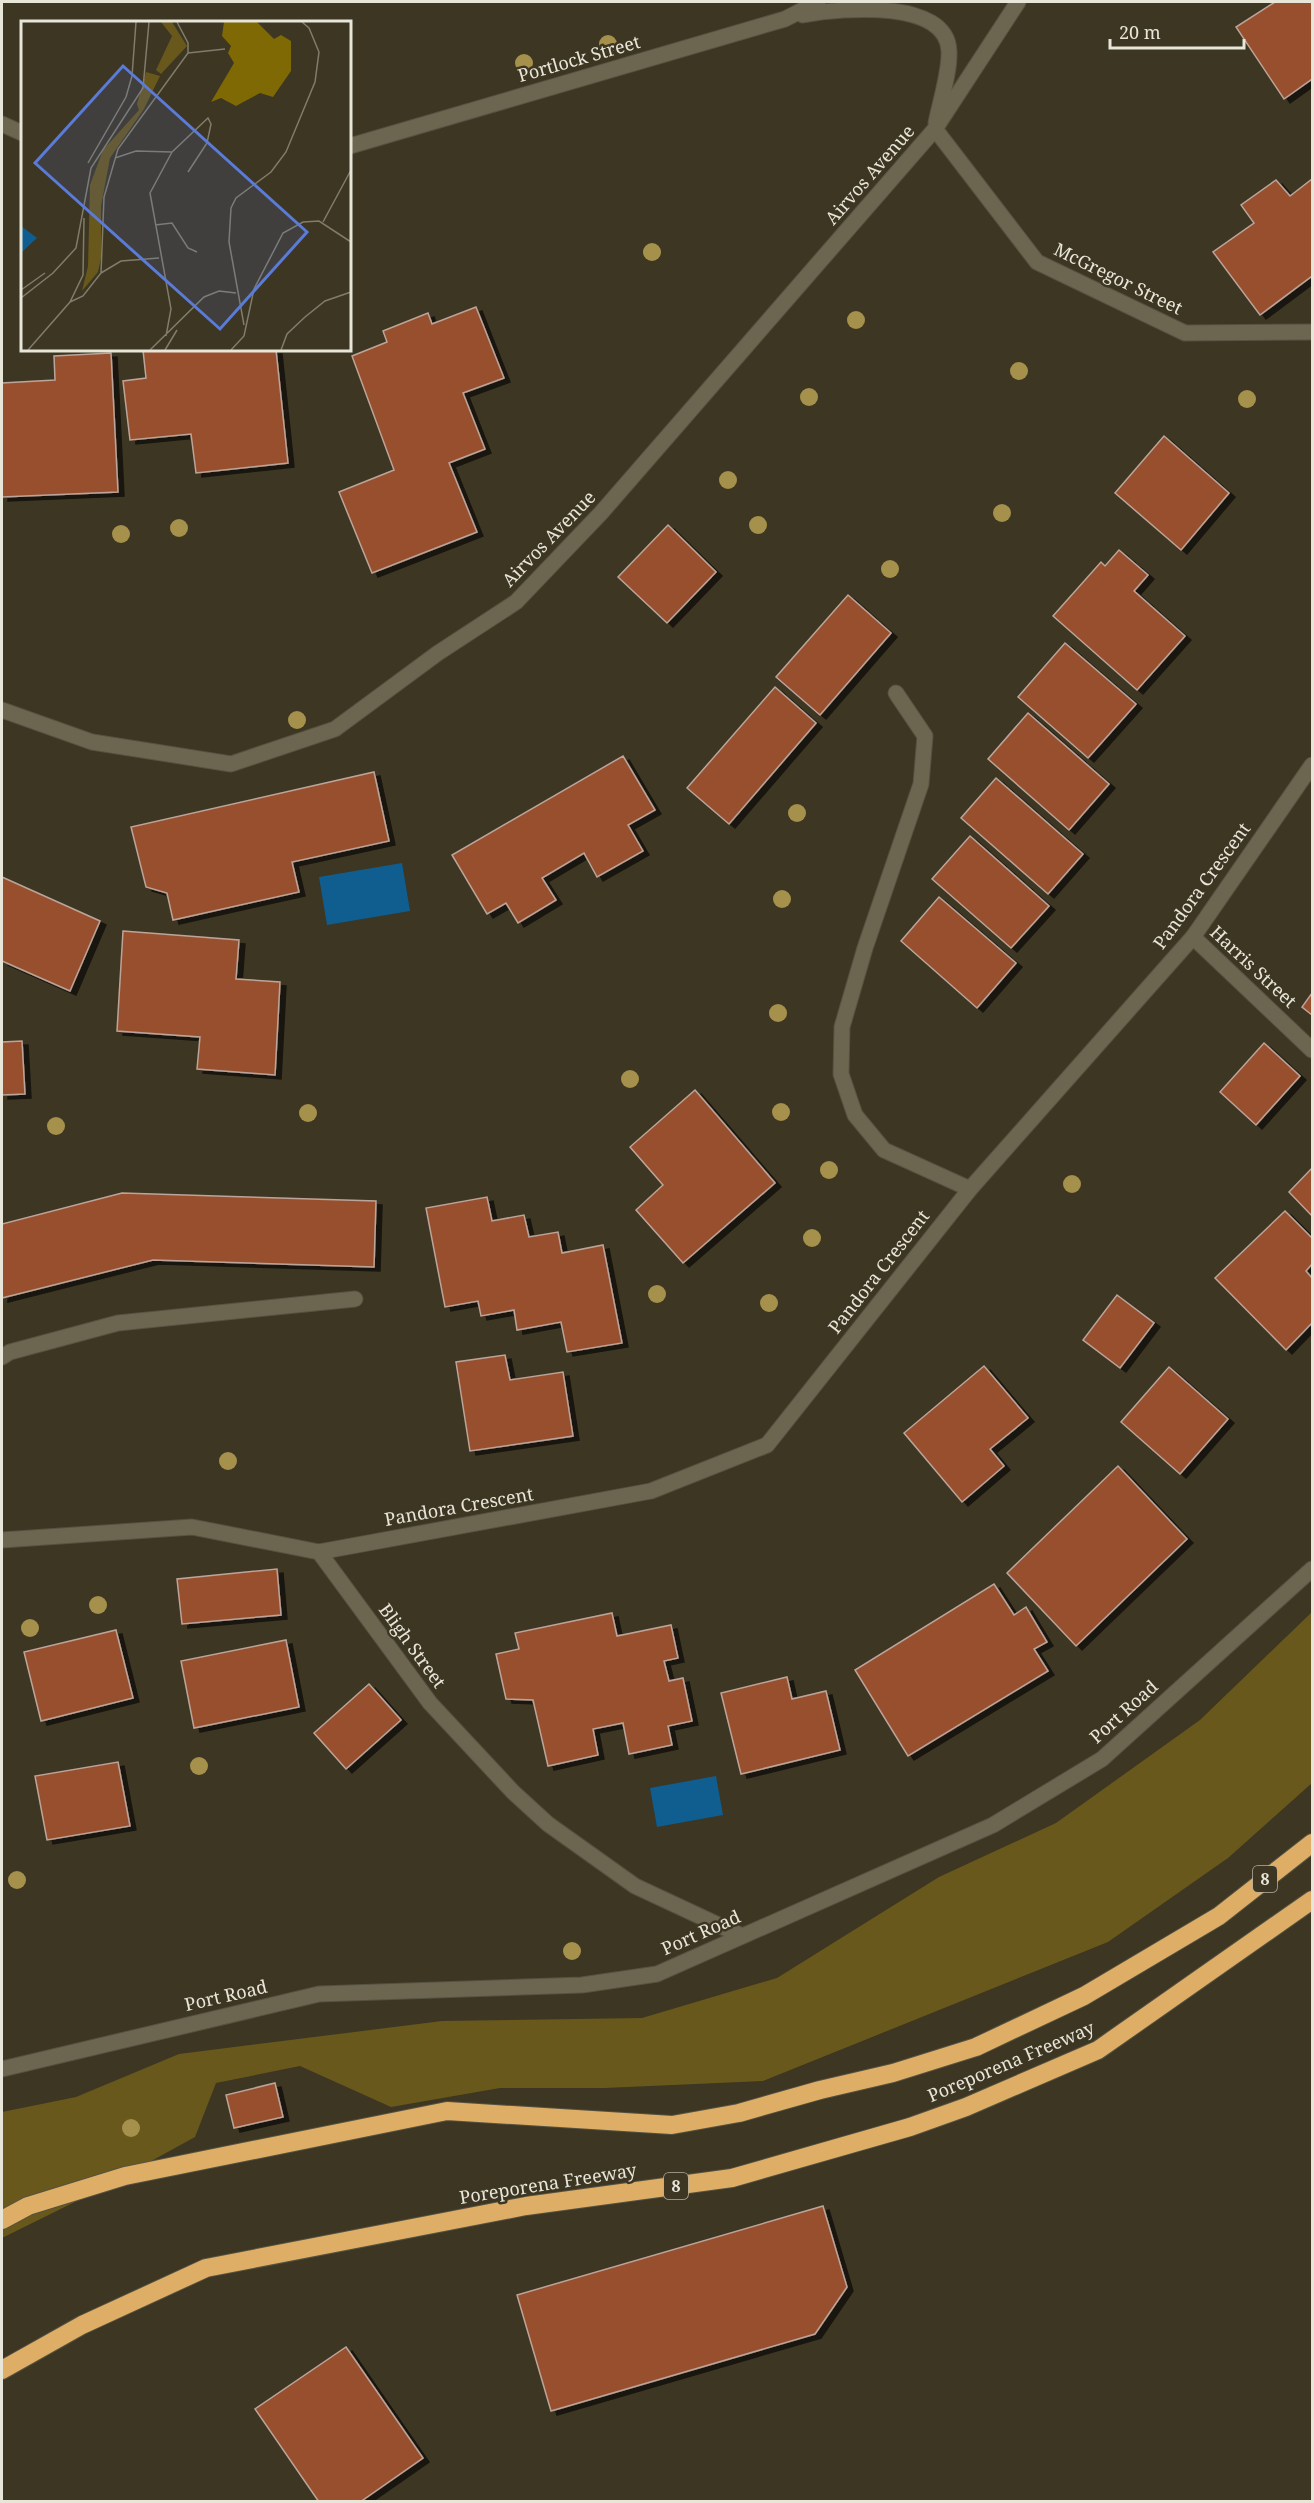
<svg xmlns="http://www.w3.org/2000/svg" width="1314" height="2503" viewBox="0 0 1314 2503" font-family="'Noto Serif',serif">
	<style>
		.green { fill: #68581c }
		.water { fill: #0f5e8f }
		.building { fill: #97502e; stroke: #bca49a; stroke-width: 1.5; filter: url(#shadow) }
		.lines { fill: none; stroke-linecap: round; stroke-linejoin: round }
		.lane-casing { stroke: #565241; stroke-width: 17 }
		.street-casing { stroke: #565241; stroke-width: 17 }
		.highway-casing { stroke: #565241; stroke-width: 20 }
		.lane { stroke: #6c6651; stroke-width: 15 }
		.street { stroke: #6c6651; stroke-width: 15 }
		.highway { stroke: #dfae66; stroke-width: 18 }
		.tree { fill: #a5914b }
		.labels { text-anchor: middle; stroke-width: 5; stroke-linejoin: round; paint-order: stroke }
		.shield { fill: #3c3623; stroke: #b4b0a2; stroke-width: 1.5 }
		.shield-label { font-size: 16px; font-weight: bold; fill: #e8e5d9 }
		.street-label { font-size: 18px; fill: #e8e5d9; stroke: #3c3623 }
		.inset-road { fill: none; stroke: #817c6c; stroke-width: 1.5 }
		.view { fill: #5a7bd8; fill-opacity: 0.15; stroke: #5a7bd8; stroke-width: 3 }
		.inset-edge { fill: none; stroke: #e8e5d9; stroke-width: 3 }
	</style>
	<defs>
		<filter id="shadow"><feDropShadow dx="6" dy="4" stdDeviation="0" flood-color="#0009"/></filter>
	</defs>
	<rect width="100%" height="100%" fill="#3c3623"/>
	<path class="green" d="M1312 1612V1783L1228 1858 1108 1942 763 2081 605 2088H500L391 2107 300 2066 216 2083 195 2137 93 2193 2 2238V2112L76 2097 179 2054 442 2021 642 2018 777 1978 939 1877 1056 1823 1200 1720Z"/>
	<g class="water">
		<path d="M402 863 410 911 327 925 319 877Z"/>
		<path d="M716 1776 723 1815 657 1827 650 1788Z"/>
	</g>
	<g class="building">
		<path d="M1275 2H1312V79L1284 99 1236 27Z"/>
		<path d="M1312 179V276L1260 315 1213 252 1254 223 1241 205 1276 180 1290 196Z"/>
		<path d="M476 307 504 378 463 393 485 449 449 463 477 532 372 573 339 492 394 470 352 356 387 342 383 331 428 313 432 324Z"/>
		<path d="M143 350H276L288 463 196 473 191 434 130 440 123 381 146 378Z"/>
		<path d="M111 353 118 492 2 497V383L55 380 54 356Z"/>
		<path d="M1164 436 1229 493 1181 550 1115 493Z"/>
		<path d="M668 525 716 572 667 623 618 577Z"/>
		<path d="M1119 550 1148 575 1134 591 1185 636 1137 690 1053 616 1101 562 1105 566Z"/>
		<path d="M848 595 891 633 820 715 776 677Z"/>
		<path d="M1065 643 1136 704 1088 758 1018 697Z"/>
		<path d="M775 687 816 723 729 824 687 788Z"/>
		<path d="M1028 713 1109 784 1069 830 988 759Z"/>
		<path d="M623 756 655 810 628 825 643 851 597 877 584 853 542 878 556 900 518 923 506 903 487 914 452 855Z"/>
		<path d="M374 772 389 841 292 862 299 892 173 920 167 893 146 887 131 827Z"/>
		<path d="M996 778 1083 854 1048 894 961 818Z"/>
		<path d="M970 836 1049 906 1011 948 932 879Z"/>
		<path d="M2 877 100 921 70 991 2 961Z"/>
		<path d="M939 897 1016 963 977 1008 901 941Z"/>
		<path d="M123 931 239 940 236 979 280 982 275 1075 197 1069 200 1037 117 1031Z"/>
		<path d="M1312 993V1015L1302 1007Z"/>
		<path d="M22 1041 25 1094 2 1095V1042Z"/>
		<path d="M1264 1043 1300 1076 1256 1125 1220 1092Z"/>
		<path d="M695 1090 775 1183 683 1263 636 1210 663 1185 630 1147Z"/>
		<path d="M1312 1168V1216L1289 1192Z"/>
		<path d="M122 1193 376 1201 374 1267 153 1260 2 1298V1224Z"/>
		<path d="M487 1197 492 1221 524 1215 529 1237 558 1232 562 1253 603 1245 622 1343 567 1352 561 1322 517 1330 514 1310 481 1316 478 1301 445 1307 426 1208Z"/>
		<path d="M1285 1211 1312 1238V1264L1306 1271 1312 1278V1323L1286 1350 1215 1278Z"/>
		<path d="M1117 1295 1154 1323 1120 1368 1083 1340Z"/>
		<path d="M505 1355 510 1380 563 1372 573 1436 470 1451 456 1362Z"/>
		<path d="M984 1366 1028 1418 990 1449 1004 1466 962 1502 904 1433Z"/>
		<path d="M1169 1367 1228 1419 1180 1474 1121 1422Z"/>
		<path d="M1118 1466 1187 1539 1076 1646 1007 1573Z"/>
		<path d="M277 1569 281 1615 182 1624 177 1579Z"/>
		<path d="M994 1584 1014 1615 1026 1607 1047 1642 1034 1649 1048 1671 908 1756 855 1670Z"/>
		<path d="M612 1613 617 1636 671 1625 678 1658 664 1661 669 1681 683 1678 692 1721 668 1726 672 1745 629 1754 623 1723 593 1729 598 1755 548 1766 533 1700 506 1699 496 1654 519 1649 515 1633Z"/>
		<path d="M116 1630 133 1698 41 1721 24 1652Z"/>
		<path d="M286 1640 299 1707 194 1728 181 1661Z"/>
		<path d="M787 1677 792 1699 826 1691 840 1750 741 1774 721 1693Z"/>
		<path d="M369 1684 401 1720 346 1769 314 1733Z"/>
		<path d="M118 1762 130 1826 47 1840 35 1776Z"/>
		<path d="M275 2083 283 2117 234 2128 226 2095Z"/>
		<path d="M823 2206 847 2287 815 2334 551 2411 517 2295Z"/>
		<path d="M346 2347 423 2458 360 2502H319L255 2409Z"/>
	</g>
	<g class="lines">
		<g class="lane-casing">
			<path id="lane" d="M896 693 925 736 921 784 865 948 842 1027 841 1074 855 1115 884 1150 970 1189"/>
		</g>
		<g class="street-casing">
			<g id="street">
				<path d="M803 15C846 7 947 0 949 51 950 72 940 102 936 123"/>
				<path d="M2 124 22 133"/>
				<path d="M935 129 1037 262 1185 333 1312 332"/>
				<path d="M350 146 785 19 818 2"/>
				<path d="M2 710 92 742 231 764 335 729 438 653 516 602 601 513 935 129 1018 2"/>
				<path d="M1193 937 1312 1050"/>
				<path d="M2 1357 10 1352 118 1323 355 1299"/>
				<path d="M2 1540 192 1527 319 1552 430 1703 513 1792 548 1824 635 1886 742 1936"/>
				<path d="M319 1552 651 1491 767 1445 970 1189 1193 937 1312 765"/>
				<path d="M2 2069 319 1994 582 1985 657 1974 993 1825 1102 1759 1312 1569"/>
			</g>
		</g>
		<g class="highway-casing">
			<g id="highway">
				<path d="M2 2220 28 2206 125 2176 447 2111 672 2125 739 2113 820 2090 893 2073 976 2047 1084 1996 1219 1916 1312 1843"/>
				<path d="M2 2370 82 2325 206 2268 526 2206 732 2178 910 2127 966 2107 1098 2050 1312 1900"/>
			</g>
		</g>
		<use href="#lane" class="lane"/>
		<use href="#street" class="street"/>
		<use href="#highway" class="highway"/>
	</g>
	<g class="tree">
		<circle cx="608" cy="44" r="9"/>
		<circle cx="524" cy="63" r="9"/>
		<circle cx="652" cy="252" r="9"/>
		<circle cx="856" cy="320" r="9"/>
		<circle cx="1019" cy="371" r="9"/>
		<circle cx="809" cy="397" r="9"/>
		<circle cx="1247" cy="399" r="9"/>
		<circle cx="728" cy="480" r="9"/>
		<circle cx="1002" cy="513" r="9"/>
		<circle cx="758" cy="525" r="9"/>
		<circle cx="179" cy="528" r="9"/>
		<circle cx="121" cy="534" r="9"/>
		<circle cx="890" cy="569" r="9"/>
		<circle cx="297" cy="720" r="9"/>
		<circle cx="797" cy="813" r="9"/>
		<circle cx="782" cy="899" r="9"/>
		<circle cx="778" cy="1013" r="9"/>
		<circle cx="630" cy="1079" r="9"/>
		<circle cx="781" cy="1112" r="9"/>
		<circle cx="308" cy="1113" r="9"/>
		<circle cx="56" cy="1126" r="9"/>
		<circle cx="829" cy="1170" r="9"/>
		<circle cx="1072" cy="1184" r="9"/>
		<circle cx="812" cy="1238" r="9"/>
		<circle cx="657" cy="1294" r="9"/>
		<circle cx="769" cy="1303" r="9"/>
		<circle cx="228" cy="1461" r="9"/>
		<circle cx="98" cy="1605" r="9"/>
		<circle cx="30" cy="1628" r="9"/>
		<circle cx="199" cy="1766" r="9"/>
		<circle cx="17" cy="1880" r="9"/>
		<circle cx="572" cy="1951" r="9"/>
		<circle cx="131" cy="2128" r="9"/>
	</g>
	<g class="labels">
		<g class="shield">
			<rect x="1253" y="1866" width="24" height="26" rx="4.5"/>
			<rect x="664" y="2173" width="24" height="26" rx="4.5"/>
		</g>
		<g class="shield-label">
			<text x="1265" y="1885">8</text>
			<text x="676" y="2192">8</text>
		</g>
		<g class="street-label">
			<text transform="translate(579 59) rotate(-16)" y="6">Portlock Street</text>
			<text transform="translate(870 175) rotate(-49)" y="6">Airvos Avenue</text>
			<text transform="translate(1118 279) rotate(26)" y="6">McGregor Street</text>
			<text transform="translate(549 539) rotate(-46)" y="6">Airvos Avenue</text>
			<text transform="translate(1202 886) rotate(-54)" y="6">Pandora Crescent</text>
			<text transform="translate(1253 967) rotate(43)" y="6">Harris Street</text>
			<text transform="translate(879 1272) rotate(-52)" y="6">Pandora Crescent</text>
			<text transform="translate(459 1507) rotate(-10)" y="6">Pandora Crescent</text>
			<text transform="translate(412 1646) rotate(54)" y="6">Bligh Street</text>
			<text transform="translate(1124 1712) rotate(-42)" y="6">Port Road</text>
			<text transform="translate(701 1933) rotate(-24)" y="6">Port Road</text>
			<text transform="translate(226 1996) rotate(-13)" y="6">Port Road</text>
			<text transform="translate(1011 2062) rotate(-23)" y="6">Poreporena Freeway</text>
			<text transform="translate(548 2184) rotate(-9)" y="6">Poreporena Freeway</text>
		</g>
	</g>
	<g transform="translate(21 21)">
		<rect width="330" height="330" fill="#3c3623"/>
		<path d="M140 1H151L166 25 140 53 135 49 151 15ZM125 51 139 55 123 88 89 137 80 185V237L77 251 61 270 67 245 69 164 82 129 118 89 116 83Z" fill="#68581c"/>
		<path d="M203 1H236L253 18 260 14 270 20V50L252 76 239 72 215 85 200 77 190 81 213 42 207 32 210 25 201 15Z" fill="#7f6905"/>
		<path d="M0 205 16 217 0 232Z" fill="#0f5e8f"/>
		<path class="inset-road" d="M167 32 204 28M94 137 115 130 151 131 187 97 190 103 186 122 167 151M67 142 105 76 111 55 115 1M302 201 330 149M134 204 151 202 167 227 176 231M80 252 100 240 138 237M0 269 24 252M0 277 32 252 55 227 70 147 122 67 128 1M49 281 62 275 80 252 83 176 97 128 167 32V22L156 1M223 304 208 221 210 187 215 177 250 151 265 131 294 61 298 31 288 7 281 1M145 315 150 288 129 172 151 131M7 329 49 281 62 254 63 197M129 329 183 276 198 270 215 272M144 329 156 309M210 329 223 315 233 268 262 212 282 201 298 200 330 221M260 329 266 313 284 296 304 280 330 271"/>
		<path class="view" d="M102 45 286 211 199 308 14 142Z"/>
		<rect width="330" height="330" class="inset-edge"/>
	</g>
	<rect width="1314" height="2503" fill="none" stroke="#e8e5d9" stroke-width="6"/>
	<path d="M1110 39v9h134v-9" fill="none" stroke="#e8e5d9" stroke-width="3"/>
	<text x="1119" y="39" font-size="18" fill="#e8e5d9" stroke="#3c3623" stroke-width="4.5" paint-order="stroke">20 m</text>
</svg>
